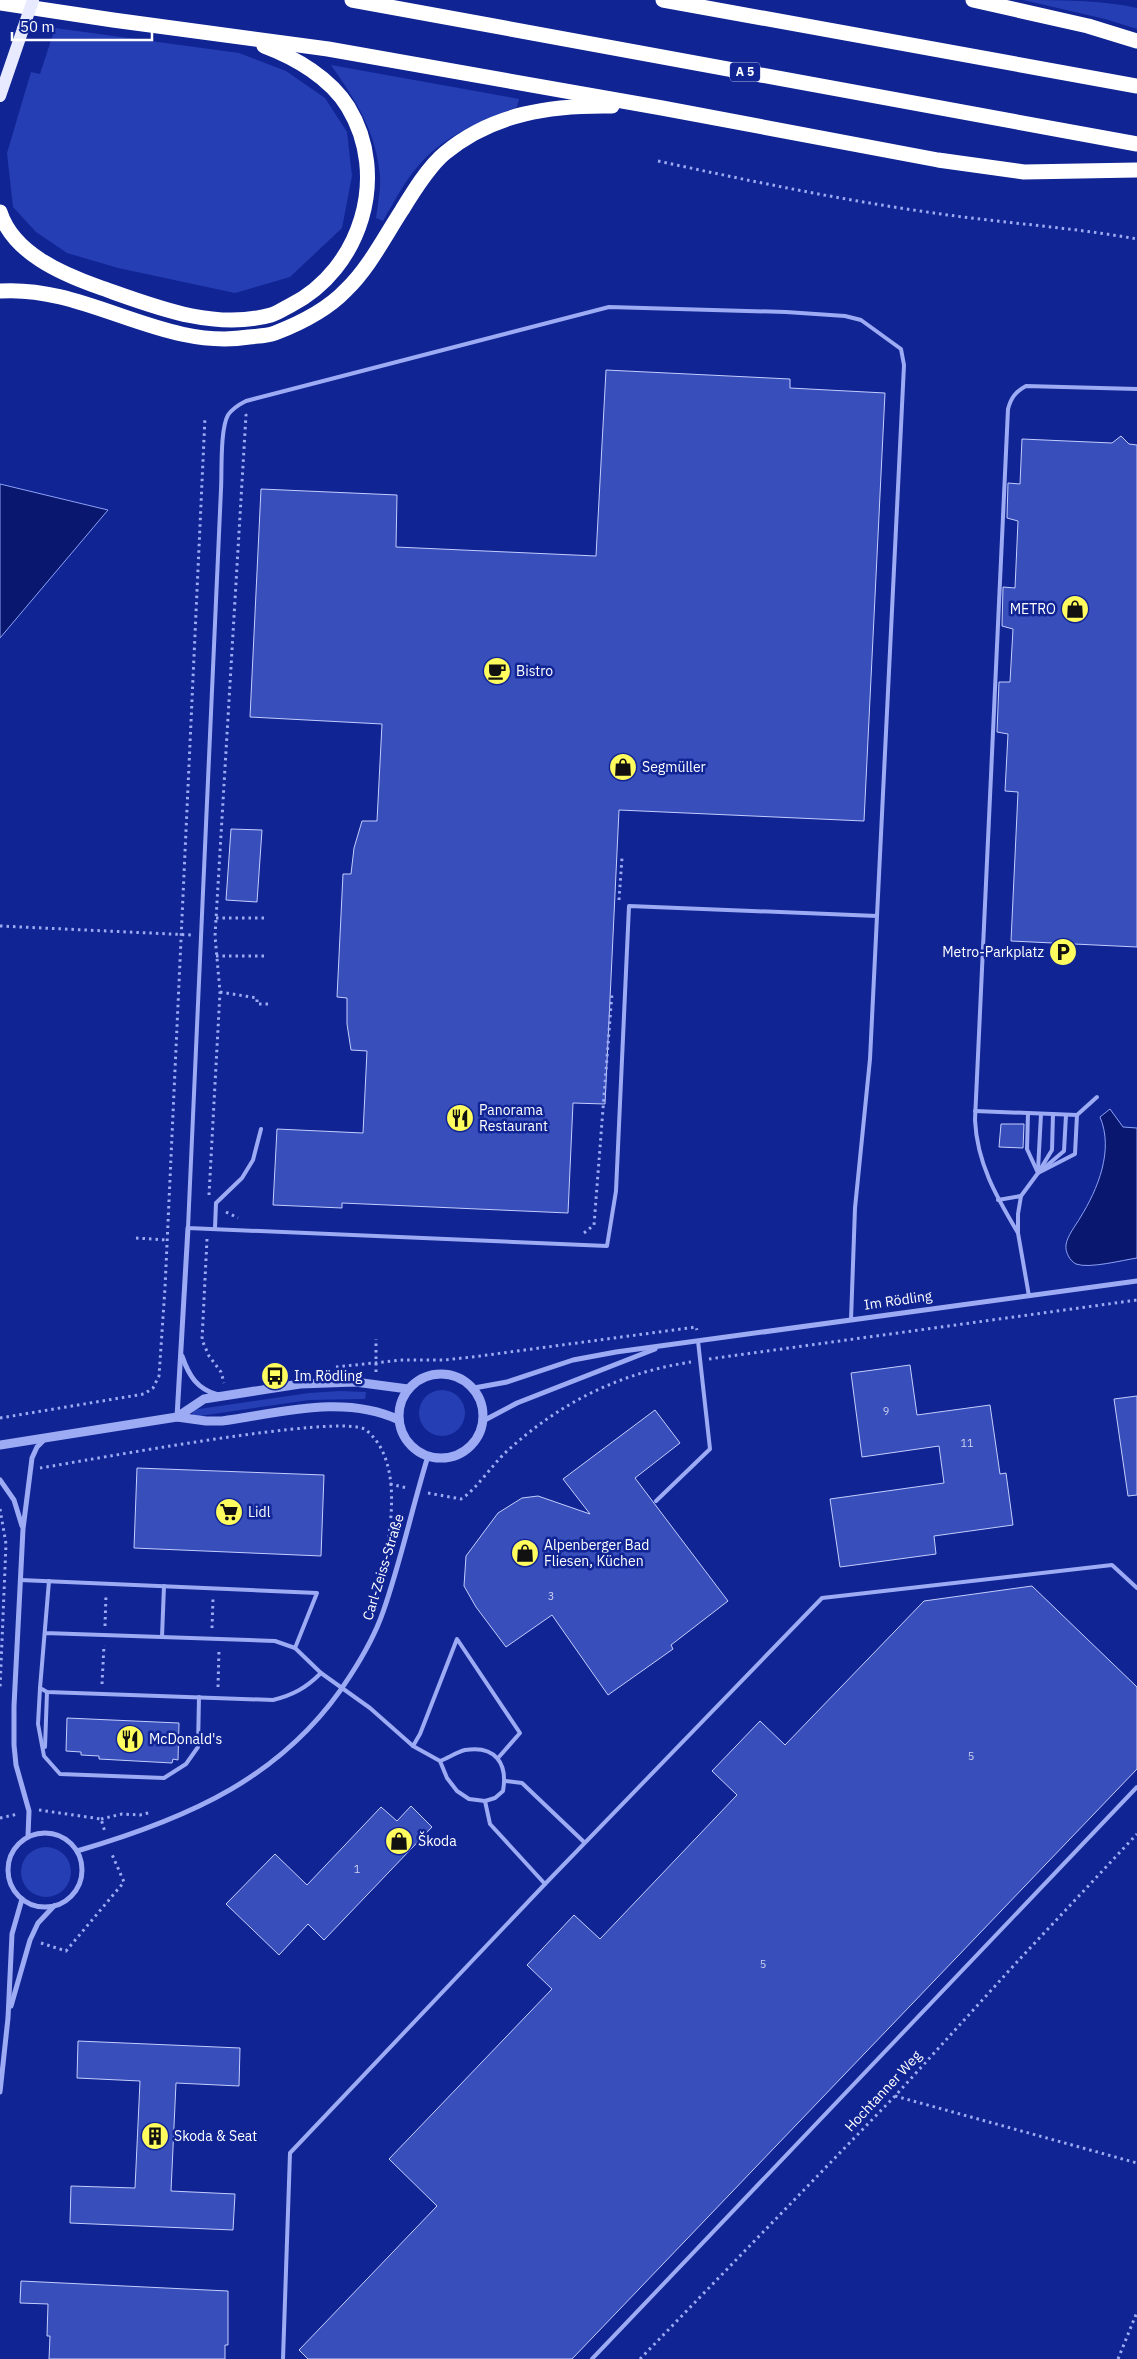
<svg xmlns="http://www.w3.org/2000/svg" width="1137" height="2359" viewBox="0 0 1137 2359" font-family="'IBM Plex Sans',sans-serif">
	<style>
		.green { fill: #253eb3 }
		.water { fill: #09186e; stroke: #8da1f7 }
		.building { fill: #384ebb; stroke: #c4cefe }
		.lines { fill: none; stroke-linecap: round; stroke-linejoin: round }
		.path { stroke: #9cabf4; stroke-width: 3; stroke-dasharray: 2.5 4; stroke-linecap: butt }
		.service { stroke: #9cabf4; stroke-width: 4 }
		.minor { stroke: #9cabf4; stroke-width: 5 }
		.tertiary { stroke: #9cabf4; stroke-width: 9 }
		.primary { stroke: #e8ebff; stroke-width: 12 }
		.motorway { stroke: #fff; stroke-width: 15 }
		.primary-bridge { stroke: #e8ebff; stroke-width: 12 }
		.labels { text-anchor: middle; stroke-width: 5; stroke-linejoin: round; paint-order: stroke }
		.number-label { font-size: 11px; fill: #cdd3ee }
		.shield { fill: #102493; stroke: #b7bddf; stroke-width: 1 }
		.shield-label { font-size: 12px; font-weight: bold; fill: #fff }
		.poi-label { font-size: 14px; fill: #fff; stroke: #102493; text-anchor: start }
		.street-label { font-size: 14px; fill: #fff; stroke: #102493 }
	</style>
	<rect width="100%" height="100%" fill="#102493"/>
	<g class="green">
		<path d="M1023 0C1060 0 1103 0 1137 8V29L1105 19Z"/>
		<path d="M55 28 239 53 286 71 325 98 347 132 352 176 342 228 290 277 235 293 118 268 67 253 36 232 13 207 7 153 31 72 40 74Z"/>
		<path d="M331 65 519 99 517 107C482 120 443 136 418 166 404 182 394 202 383 221L376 218C378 204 381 189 380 176 376 131 356 101 331 65Z"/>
		<circle cx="442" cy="1413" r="23"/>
		<path d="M340 1391 366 1392 365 1399 309 1400 193 1417 192 1410 309 1393Z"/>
		<circle cx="46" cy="1872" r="25"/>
	</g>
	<g class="water">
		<path d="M0 484 108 510 0 638Z"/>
		<path d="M1110 1109 1123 1127 1137 1128V1258C1123 1260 1089 1269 1076 1264 1070 1261 1065 1252 1066 1245 1067 1236 1076 1225 1080 1218 1098 1189 1114 1150 1100 1117Z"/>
	</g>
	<g class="building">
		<path d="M606 370 790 379V388L885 393 864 821 619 810 605 1104 573 1103 568 1213 342 1203V1208L273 1205 277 1129 363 1133 367 1051 351 1050 347 1024V998L337 997 343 874H351L354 848 362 821H377L382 724 250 717 261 489 397 495 396 547 596 556Z"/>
		<path d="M1121 436 1129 444 1137 445V947L1011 941 1018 792 1005 791 1008 734 997 732 999 682H1010L1013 629 1002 626 1003 587 1015 588 1018 521 1007 518 1008 483 1020 484 1022 439 1112 443Z"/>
		<path d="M231 829 262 830 257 902 226 900Z"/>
		<path d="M1001 1124H1024L1023 1148 999 1147Z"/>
		<path d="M910 1365 917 1415 990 1405 1000 1474 1006 1473 1013 1525 934 1536 936 1554 840 1567 830 1499 944 1483 939 1446 862 1457 851 1373Z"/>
		<path d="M1137 1396V1495L1128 1496 1114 1399Z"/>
		<path d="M655 1410 680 1443 635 1478 728 1601 671 1645 673 1649 608 1695 552 1615 506 1647 476 1607 464 1586 466 1556 498 1513 522 1498 538 1496 590 1514 563 1479Z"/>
		<path d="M137 1468 324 1475 321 1556 134 1548Z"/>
		<path d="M1032 1586 1137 1687V1769L572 2359H308L299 2350 437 2206 389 2159 552 1989 527 1965 574 1915 600 1939 737 1795 712 1771 760 1721 785 1745 924 1601Z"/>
		<path d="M67 1718 179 1723 178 1760 173 1759 172 1763 99 1759V1756L81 1755V1752L66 1751Z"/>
		<path d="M411 1806 432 1827 324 1940 308 1924 279 1955 226 1904 275 1854 307 1885 381 1807 397 1821Z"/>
		<path d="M78 2041 240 2048 239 2086 176 2083 171 2191 235 2194 233 2230 70 2223 71 2186 135 2188 140 2081 77 2078Z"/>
		<path d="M21 2281 228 2291V2345H225V2359H49L50 2336H47L48 2304 20 2303Z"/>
	</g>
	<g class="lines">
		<g class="path">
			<path d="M658 161C750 181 841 200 934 213 1001 223 1070 227 1137 239"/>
			<path d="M619 900 622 858"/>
			<path d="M216 918H267"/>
			<path d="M0 926 192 935"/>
			<path d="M216 956H268"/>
			<path d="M220 992 257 998V1004H270"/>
			<path d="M209 1195 220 992 215 936 246 415 245 413"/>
			<path d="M226 1212 238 1218"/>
			<path d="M584 1233 594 1225 612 993"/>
			<path d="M136 1238 167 1240"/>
			<path d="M207 1239 202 1340 209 1356 221 1372 224 1383"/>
			<path d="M709 1359 1137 1300"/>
			<path d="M336 1367 402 1360H445L480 1356 696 1327 697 1330"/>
			<path d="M376 1372V1339"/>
			<path d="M0 1418 144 1394 153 1388 159 1376 165 1288 205 417"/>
			<path d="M40 1468C85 1461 343 1412 366 1430 403 1460 391 1526 384 1566"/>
			<path d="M390 1484 407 1488"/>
			<path d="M428 1493 461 1499C474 1492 493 1464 505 1453 559 1403 619 1373 691 1362"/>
			<path d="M0 1509 6 1544 0 1689"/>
			<path d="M105 1626 106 1595"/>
			<path d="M212 1628 213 1599"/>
			<path d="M102 1684 104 1645"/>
			<path d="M218 1687 219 1649"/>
			<path d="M39 1810 101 1819 105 1832"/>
			<path d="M0 1818 18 1814"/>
			<path d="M101 1819 122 1814 140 1815 152 1812"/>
			<path d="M41 1943 66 1951 124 1882 111 1852"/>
			<path d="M895 2096 1137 2163"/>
			<path d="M640 2359 895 2096 1016 1963 1137 1834"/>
			<path d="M1118 2359 1137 2312"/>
		</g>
		<g class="service">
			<path d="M975 1111 1077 1115"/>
			<path d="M1028 1113 1027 1149 1038 1173 1021 1196 1018 1214V1233L1029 1296"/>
			<path d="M1044 1168 1064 1151 1066 1115"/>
			<path d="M1038 1170 1041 1114"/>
			<path d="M1038 1173 1075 1154 1077 1115 1097 1097"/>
			<path d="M1038 1173 1052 1150 1053 1114"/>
			<path d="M998 1200 1021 1196"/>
			<path d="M215 1228 216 1203 242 1178 253 1160 261 1129"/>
			<path d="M1018 1233C996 1196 977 1163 975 1120L1008 409C1011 398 1015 392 1026 386L1137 389"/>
			<path d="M851 1320 855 1208 870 1059 904 365 901 349 861 320 845 316 786 312 609 307 246 401C240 404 232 409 228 415 220 429 222 472 221 489L188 1228 607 1246 616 1191 629 906 877 916"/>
			<path d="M656 1501 710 1449 698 1341"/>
			<path d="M20 1580 317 1593 295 1648"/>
			<path d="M45 1633 275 1641 295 1648 321 1673C306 1688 293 1695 273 1700L47 1692 40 1688 49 1581"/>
			<path d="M162 1637 164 1586"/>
			<path d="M321 1673 370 1708 413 1746 440 1761 447 1778 457 1791 469 1799 485 1801 495 1798 503 1791C508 1763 495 1745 465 1750 457 1752 448 1758 440 1761"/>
			<path d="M40 1688 38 1724 44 1756 60 1774 164 1778 186 1764 198 1747 199 1697"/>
			<path d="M413 1746 420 1734 457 1639 520 1733 498 1758"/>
			<path d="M45 1747 47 1692"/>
			<path d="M505 1781 522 1783 584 1842"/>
			<path d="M545 1884 822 1598 1112 1565 1137 1588"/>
			<path d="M283 2359 290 2153 545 1884 490 1824 485 1801"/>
			<path d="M592 2359 1137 1787"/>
		</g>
		<g class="minor">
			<path d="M182 1356C189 1376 197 1389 218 1395"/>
			<path d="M474 1388 507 1382 573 1360 616 1352 1137 1281"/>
			<path d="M177 1417 188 1228"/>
			<path d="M483 1421 517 1403 655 1349"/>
			<path d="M0 1480 14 1500 22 1526"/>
			<circle cx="45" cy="1870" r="37"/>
			<path d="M28 1836 29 1811 16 1765 14 1745V1706L23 1529 32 1458 37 1447 45 1439"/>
			<path d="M77 1851C187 1819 286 1777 350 1676 363 1656 375 1635 383 1612 401 1561 412 1508 428 1456"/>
			<path d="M11 2006 30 1940 38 1923 54 1906"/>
			<path d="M0 2092 8 2018 12 1934 22 1899"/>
		</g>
		<g class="tertiary">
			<circle cx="441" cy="1416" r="42"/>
			<path d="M177 1417 204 1399 300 1384 355 1382 408 1389"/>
			<path d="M0 1445 177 1417 206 1421H222C280 1413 344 1394 399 1420"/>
		</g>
		<path class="primary" d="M0 96 23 29"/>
		<g class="motorway">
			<path d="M352 0 1137 144"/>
			<path d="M663 0 1137 86"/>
			<path d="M973 0 1088 26 1137 41"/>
			<path d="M0 3 113 20 328 49 662 108 938 160 1024 172 1137 170"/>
			<path d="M0 212C13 253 62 274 99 287 153 306 213 331 271 315 278 313 285 308 291 305 361 269 390 176 348 107 330 78 296 58 264 46"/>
			<path d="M0 291C87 285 162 351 249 337 258 336 267 336 275 333 301 323 327 310 346 290 369 268 385 236 402 210 413 192 429 166 445 153 493 113 552 105 612 106"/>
		</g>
		<path class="primary-bridge" d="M23 29 33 0"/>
	</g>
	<defs>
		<g id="shop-disc" transform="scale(1.4375)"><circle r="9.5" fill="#fffd5e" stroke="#102493"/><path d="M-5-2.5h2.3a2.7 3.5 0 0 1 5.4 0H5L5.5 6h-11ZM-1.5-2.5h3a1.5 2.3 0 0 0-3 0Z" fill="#111"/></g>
		<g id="cafe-disc" transform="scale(1.4375)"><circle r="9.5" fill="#fffd5e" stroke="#102493"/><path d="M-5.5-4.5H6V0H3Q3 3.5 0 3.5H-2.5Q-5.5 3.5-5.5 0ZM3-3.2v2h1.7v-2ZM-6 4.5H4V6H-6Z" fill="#111"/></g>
		<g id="parking-disc" transform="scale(1.4375)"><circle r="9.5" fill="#fffd5e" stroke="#102493"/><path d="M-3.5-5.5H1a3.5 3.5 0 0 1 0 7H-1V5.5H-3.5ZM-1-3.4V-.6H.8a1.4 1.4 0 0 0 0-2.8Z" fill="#111"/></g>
		<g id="restaurant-disc" transform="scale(1.4375)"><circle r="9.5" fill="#fffd5e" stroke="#102493"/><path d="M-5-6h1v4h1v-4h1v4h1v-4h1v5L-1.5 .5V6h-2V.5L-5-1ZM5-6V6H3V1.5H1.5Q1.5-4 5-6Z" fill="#111"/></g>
		<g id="bus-disc" transform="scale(1.4375)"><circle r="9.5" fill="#fffd5e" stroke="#102493"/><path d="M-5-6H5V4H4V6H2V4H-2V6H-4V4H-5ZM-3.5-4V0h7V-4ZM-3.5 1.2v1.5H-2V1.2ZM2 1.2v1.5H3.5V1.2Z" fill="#111"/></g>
		<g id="supermarket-disc" transform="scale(1.4375)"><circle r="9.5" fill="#fffd5e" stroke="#102493"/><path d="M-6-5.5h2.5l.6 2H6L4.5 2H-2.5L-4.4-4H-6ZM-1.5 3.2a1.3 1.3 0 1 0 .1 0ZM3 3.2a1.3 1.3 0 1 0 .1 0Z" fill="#111"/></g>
		<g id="building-disc" transform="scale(1.4375)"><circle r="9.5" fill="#fffd5e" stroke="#102493"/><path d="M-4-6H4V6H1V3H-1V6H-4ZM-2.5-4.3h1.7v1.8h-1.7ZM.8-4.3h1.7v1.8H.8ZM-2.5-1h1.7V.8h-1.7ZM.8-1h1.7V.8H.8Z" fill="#111"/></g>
	</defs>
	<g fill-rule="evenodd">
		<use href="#shop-disc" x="1075" y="609"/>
		<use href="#cafe-disc" x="497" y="671"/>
		<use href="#shop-disc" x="623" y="767"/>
		<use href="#parking-disc" x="1063" y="952"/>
		<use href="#restaurant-disc" x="460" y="1118"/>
		<use href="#bus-disc" x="275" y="1376"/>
		<use href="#supermarket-disc" x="229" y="1512"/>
		<use href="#shop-disc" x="525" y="1553"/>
		<use href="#restaurant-disc" x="130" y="1739"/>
		<use href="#shop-disc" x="399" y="1841"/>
		<use href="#building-disc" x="155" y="2136"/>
	</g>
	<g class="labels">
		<g class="number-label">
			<text x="886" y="1415">9</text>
			<text x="967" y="1447">11</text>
			<text x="551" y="1600">3</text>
			<text x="971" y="1760">5</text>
			<text x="357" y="1873">1</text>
			<text x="763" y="1968">5</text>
		</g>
		<rect class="shield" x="730" y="62.5" width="30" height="19" rx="4"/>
		<g class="shield-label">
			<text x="745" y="76">A 5</text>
		</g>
		<g class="poi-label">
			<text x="1056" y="614" text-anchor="end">METRO</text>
			<text x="516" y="676">Bistro</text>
			<text x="642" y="772">Segmüller</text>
			<text x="1044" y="957" text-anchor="end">Metro-Parkplatz</text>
			<text x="479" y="1115">Panorama<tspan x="479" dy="16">Restaurant</tspan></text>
			<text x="294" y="1381">Im Rödling</text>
			<text x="248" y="1517">Lidl</text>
			<text x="544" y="1550">Alpenberger Bad<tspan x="544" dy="16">Fliesen, Küchen</tspan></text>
			<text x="149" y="1744">McDonald's</text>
			<text x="418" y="1846">Škoda</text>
			<text x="174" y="2141">Skoda &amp; Seat</text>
		</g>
		<g class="street-label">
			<text transform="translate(898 1300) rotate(-8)" y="5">Im Rödling</text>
			<text transform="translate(383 1567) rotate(-73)" y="5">Carl-Zeiss-Straße</text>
			<text transform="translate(883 2091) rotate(-47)" y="5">Hochtanner Weg</text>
		</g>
	</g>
	<path d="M12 32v8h140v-8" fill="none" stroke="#ffffff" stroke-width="2.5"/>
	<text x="20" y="32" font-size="15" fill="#ffffff" stroke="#102493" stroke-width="4" paint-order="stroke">50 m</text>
</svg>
